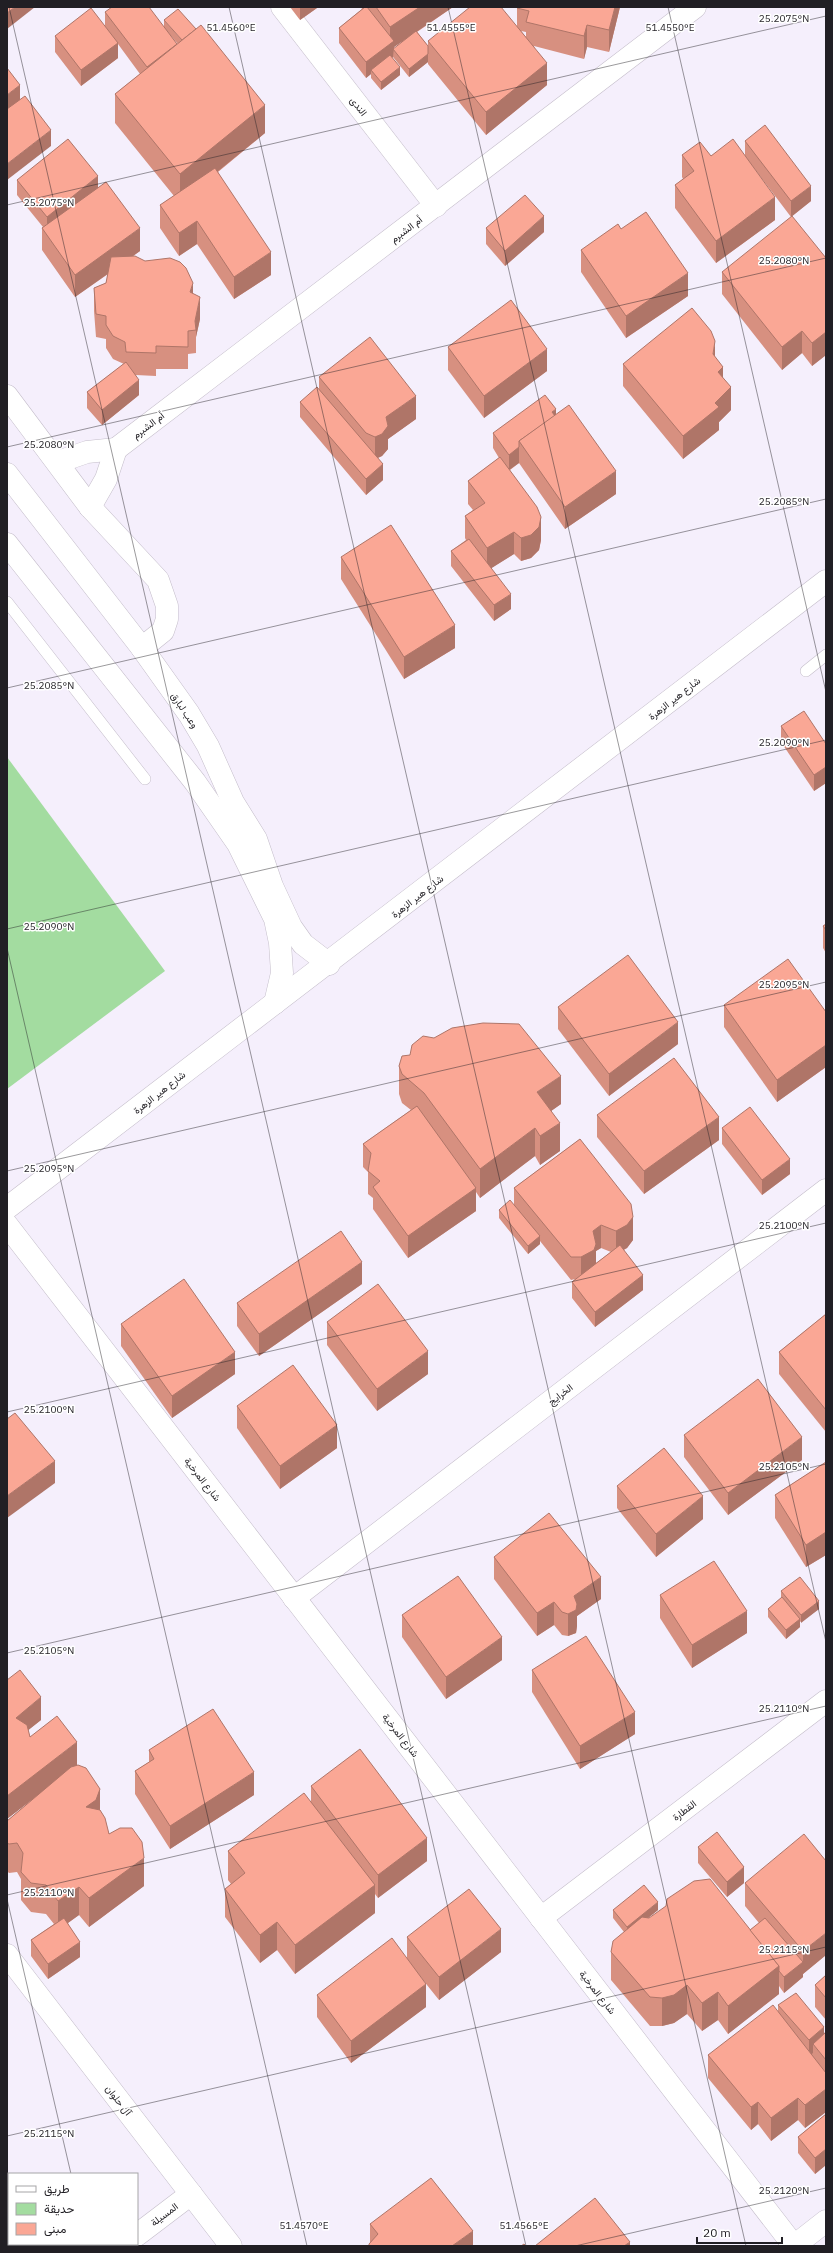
<svg xmlns="http://www.w3.org/2000/svg" width="833" height="2253" viewBox="0 0 833 2253" font-family="'IBM Plex Sans',Vazirmatn,sans-serif">
	<style>
		.green { fill: #a3dca0 }
		.lines { fill: none; stroke-linecap: round; stroke-linejoin: round }
		.lane-casing { stroke: #c4bdca; stroke-width: 12 }
		.street-casing { stroke: #c4bdca; stroke-width: 23 }
		.secondary-casing { stroke: #c4bdca; stroke-width: 23 }
		.lane { stroke: #fff; stroke-width: 11 }
		.street { stroke: #fff; stroke-width: 22 }
		.secondary { stroke: #fff; stroke-width: 22 }
		.wall { fill: #d79080; fill-rule: evenodd }
		.shaded-wall { fill: #af7568 }
		.building { fill: #faa795; stroke: #af7568 }
		.ticks { fill: none; stroke: #211f24; stroke-width: 1; stroke-opacity: 0.45 }
		.labels { text-anchor: middle; stroke-width: 3; stroke-linejoin: round; paint-order: stroke }
		.street-label { font-size: 10px; fill: #211f24; stroke: #fff }
		.ticks-label { font-size: 10px; text-anchor: middle; fill: #211f24; stroke: #fff; stroke-width: 3; stroke-linejoin: round; paint-order: stroke }
	</style>
	<rect width="100%" height="100%" fill="#f5effc"/>
	<path class="green" d="M7 757 165 971 7 1089Z"/>
	<g class="lines">
		<g class="lane-casing">
			<g id="lane">
				<path d="M7 602 145 779"/>
				<path d="M806 671 826 655"/>
			</g>
		</g>
		<g class="street-casing">
			<g id="street">
				<path d="M282 7 436 206"/>
				<path d="M7 396 90 507 158 580 167 606V619L163 631 142 648"/>
				<path d="M116 449 695 7"/>
				<path d="M58 462 87 452 116 449"/>
				<path d="M90 507 106 479 116 449"/>
				<path d="M7 1225 794 2246"/>
				<path d="M294 1598 826 1190"/>
				<path d="M541 1918 826 1701"/>
				<path d="M7 1955 231 2246"/>
				<path d="M137 2235 191 2194"/>
				<path d="M794 2246 826 2221"/>
			</g>
		</g>
		<g class="secondary-casing">
			<g id="secondary">
				<path d="M7 474 142 648 189 714 208 746 233 802 256 839 272 886 291 927 303 944 329 964"/>
				<path d="M7 544 195 782 238 844 275 919 280 943 282 973 275 1003"/>
				<path d="M7 1208 826 581"/>
			</g>
		</g>
		<use href="#lane" class="lane"/>
		<use href="#street" class="street"/>
		<use href="#secondary" class="secondary"/>
	</g>
	<g class="wall">
		<path d="M290 7H317V8L300 20Z"/>
		<path d="M361 7H453L417 32 428 46V41L517 26V7H620L609 52 587 47 584 59 534 46 547 85 486 135 428 64V62L409 77 393 57 392 58 400 75 381 90 371 78V74L366 78 339 43V28L362 9ZM521 31 526 32V37ZM405 39 394 49V47Z"/>
		<path d="M105 12 164 28V20L265 133 218 172 271 275 234 299 197 244 179 256 160 228V205L174 196 115 123V94L140 74 118 44V58L81 86 55 52V36L105 26ZM164 28 178 44H177Z"/>
		<path d="M745 141 811 201 791 217 750 163 775 220 716 263 675 208V185L683 179 682 177V155L745 156Z"/>
		<path d="M17 180 98 188 140 251 133 256 193 294 200 319 196 337V353L188 354V369H156V376L136 375 139 395 102 425 87 408V392L124 364 113 359 106 348V339L96 337 94 311V288L106 283 108 274 75 297 42 250V228L43 227 17 195Z"/>
		<path d="M486 228 544 232 505 266 486 244Z"/>
		<path d="M621 229 688 296 626 338 581 272V250Z"/>
		<path d="M826 258V355L812 366 802 353 782 370 722 294V272Z"/>
		<path d="M448 347 547 371 484 418 448 370Z"/>
		<path d="M715 357 723 379 731 410 719 422V430L683 459 623 386V364Z"/>
		<path d="M319 377 416 419 388 439V449L382 456 378 458 383 480 366 495 300 417V402L319 390Z"/>
		<path d="M556 415 616 494 565 529 519 463 510 470 541 540 539 550 531 558 521 561 514 554 491 568 511 609 494 621 451 566V551L466 540 465 538V516L473 510 468 504V481L499 458 493 448V433Z"/>
		<path d="M341 557 455 648 404 679 341 579Z"/>
		<path d="M781 726 826 744V783L814 791 781 742Z"/>
		<path d="M826 924V953L823 948V926Z"/>
		<path d="M724 1005 826 1012V1067L777 1102 724 1027Z"/>
		<path d="M558 1007 678 1044 609 1096 558 1029Z"/>
		<path d="M399 1066 561 1104 551 1111 560 1151 540 1165 535 1156 480 1198 476 1192V1211L408 1258 373 1209V1198L368 1194V1172L363 1167V1144L411 1110 402 1103 399 1094Z"/>
		<path d="M597 1115 719 1140 644 1194 597 1137Z"/>
		<path d="M722 1128 790 1174 762 1195 722 1144Z"/>
		<path d="M580 1139 633 1240 627 1248 624 1250 643 1290 595 1327 572 1298V1282L575 1279 571 1280 540 1241V1244L528 1254 499 1218V1210L514 1205V1188ZM601 1248 611 1252 596 1263V1251Z"/>
		<path d="M362 1284 259 1356 237 1326V1303Z"/>
		<path d="M826 1314V1432L779 1374V1352Z"/>
		<path d="M327 1322 428 1374 377 1411 327 1345Z"/>
		<path d="M121 1324 235 1374 172 1418 121 1346Z"/>
		<path d="M237 1406 337 1448 280 1489 237 1428Z"/>
		<path d="M684 1435 802 1460 728 1515 684 1457Z"/>
		<path d="M826 1462V1555L806 1567 775 1518V1495Z"/>
		<path d="M617 1486 703 1519 656 1557 617 1508Z"/>
		<path d="M494 1557 601 1599 577 1616V1626L576 1633 568 1636 562 1635 554 1625 537 1636 494 1579Z"/>
		<path d="M781 1591 819 1609 800 1622V1627L786 1639 768 1617V1609L781 1598Z"/>
		<path d="M660 1595 747 1633 692 1668 660 1618Z"/>
		<path d="M402 1615 502 1660 446 1699 402 1637Z"/>
		<path d="M532 1670 635 1734 580 1769 532 1692Z"/>
		<path d="M7 1680 41 1720 28 1730 30 1737 77 1765H76L100 1810 109 1834 144 1886 89 1927 79 1915 68 1923 80 1957 48 1979 31 1956V1940L54 1924 46 1914 31 1912 21 1900V1879L17 1872 9 1873 7 1871V1821L35 1797 7 1819Z"/>
		<path d="M149 1750 254 1795 170 1849 135 1794V1771L149 1762Z"/>
		<path d="M311 1786 427 1861 378 1898 375 1894V1913L295 1974 277 1950 260 1963 225 1917V1889L231 1884 228 1880V1851L311 1801Z"/>
		<path d="M698 1847 744 1883 727 1897 698 1863Z"/>
		<path d="M745 1883 826 1955 803 1974V1977L784 1993 779 1986V1994L728 2034 718 2020 702 2031 687 2014 674 2023 662 2026H650L611 1980V1952L624 1932 613 1918V1910H658L648 1918 750 1930 759 1923 745 1906Z"/>
		<path d="M407 1937 501 1952 439 2000 419 1975 426 2007 351 2063 317 2017V1995L407 1958Z"/>
		<path d="M826 1975V2020L815 2007V1985Z"/>
		<path d="M778 2005 824 2033 826 2032V2112L805 2128 798 2120 771 2141 758 2124 751 2130 708 2078V2055L778 2012Z"/>
		<path d="M826 2114V2165L815 2174 798 2153V2137Z"/>
		<path d="M370 2224 473 2246 370 2244Z"/>
	</g>
	<g class="shaded-wall">
		<path d="M15 7H35L7 29V13Z"/>
		<path d="M300 7H317V8L300 20Z"/>
		<path d="M420 7H453L394 47 393 57 373 73 371 70V74L366 78V62L390 44V27Z"/>
		<path d="M615 7H620L609 52V30Z"/>
		<path d="M587 25V47L584 59V36Z"/>
		<path d="M118 43V58L81 86V70Z"/>
		<path d="M177 44 147 82V67Z"/>
		<path d="M428 54V62L409 77V69Z"/>
		<path d="M547 63V85L486 135V112Z"/>
		<path d="M400 67V75L381 90V82Z"/>
		<path d="M20 85V108L7 118V95Z"/>
		<path d="M265 105V133L180 202V174Z"/>
		<path d="M51 130V146L7 180V164Z"/>
		<path d="M98 176V192L47 233V217Z"/>
		<path d="M811 186V201L791 217V201Z"/>
		<path d="M775 197V220L716 263V241Z"/>
		<path d="M544 216V232L505 266V251Z"/>
		<path d="M197 221V244L179 256V233Z"/>
		<path d="M140 228V251L75 297V275Z"/>
		<path d="M271 252V275L234 299V277Z"/>
		<path d="M688 273V296L626 338V316Z"/>
		<path d="M193 283V305L190 292Z"/>
		<path d="M200 297V319L196 337V330L195 321Z"/>
		<path d="M802 331V353L782 370V347Z"/>
		<path d="M826 332V355L812 366V343Z"/>
		<path d="M715 341V363L713 354Z"/>
		<path d="M547 349V371L484 418V396Z"/>
		<path d="M723 367V389L718 372Z"/>
		<path d="M139 380V395L102 425V410Z"/>
		<path d="M731 387V410L719 422V430L683 459V436Z"/>
		<path d="M416 396V419L388 439V449L382 456 375 459V437L386 417Z"/>
		<path d="M556 409V420L552 412Z"/>
		<path d="M519 447V463L509 470V455Z"/>
		<path d="M383 464V480L366 495V479Z"/>
		<path d="M616 471V494L565 529V507Z"/>
		<path d="M541 517V540L539 550 531 558 521 561V538Z"/>
		<path d="M514 532V554L487 571V548Z"/>
		<path d="M511 594V609L494 621V605Z"/>
		<path d="M455 625V648L404 679V657Z"/>
		<path d="M826 767V783L814 791V775Z"/>
		<path d="M678 1022V1044L609 1096V1074Z"/>
		<path d="M826 1045V1067L777 1102V1080Z"/>
		<path d="M561 1076V1104L537 1121V1092Z"/>
		<path d="M719 1117V1140L644 1194V1171Z"/>
		<path d="M560 1123V1151L540 1165V1136Z"/>
		<path d="M535 1128V1156L480 1198V1169Z"/>
		<path d="M790 1159V1174L762 1195V1180Z"/>
		<path d="M476 1188V1211L408 1258V1236Z"/>
		<path d="M633 1217V1240L627 1248 616 1253V1231Z"/>
		<path d="M601 1225V1248L596 1251V1267L581 1279V1257L593 1231Z"/>
		<path d="M540 1236V1244L528 1254V1246Z"/>
		<path d="M362 1262V1284L259 1356V1334Z"/>
		<path d="M643 1275V1290L595 1327V1312Z"/>
		<path d="M428 1351V1374L377 1411V1389Z"/>
		<path d="M235 1352V1374L172 1418V1396Z"/>
		<path d="M337 1425V1448L280 1489V1466Z"/>
		<path d="M802 1437V1460L728 1515V1493Z"/>
		<path d="M55 1461V1483L7 1518V1496Z"/>
		<path d="M703 1496V1519L656 1557V1534Z"/>
		<path d="M826 1532V1555L806 1567V1545Z"/>
		<path d="M601 1577V1599L577 1616V1626L576 1633 568 1636V1614L574 1596Z"/>
		<path d="M819 1601V1609L801 1623V1615Z"/>
		<path d="M554 1602V1625L537 1636V1613Z"/>
		<path d="M747 1611V1633L692 1668V1645Z"/>
		<path d="M800 1619V1627L786 1639V1630Z"/>
		<path d="M502 1637V1660L446 1699V1677Z"/>
		<path d="M41 1697V1720L16 1740V1718Z"/>
		<path d="M635 1712V1734L580 1769V1746Z"/>
		<path d="M77 1742V1765L7 1819V1796Z"/>
		<path d="M254 1772V1795L170 1849V1826Z"/>
		<path d="M100 1789V1818L86 1807Z"/>
		<path d="M427 1838V1861L378 1898V1875Z"/>
		<path d="M144 1858V1886L89 1927V1898Z"/>
		<path d="M744 1867V1883L727 1897V1882Z"/>
		<path d="M375 1885V1913L295 1974V1945Z"/>
		<path d="M79 1887V1915L58 1930V1901Z"/>
		<path d="M658 1902V1910L627 1935V1927Z"/>
		<path d="M277 1922V1950L260 1963V1935Z"/>
		<path d="M501 1929V1952L439 2000V1977Z"/>
		<path d="M826 1933V1955L803 1974V1951Z"/>
		<path d="M80 1942V1957L48 1979V1964Z"/>
		<path d="M803 1962V1977L784 1993V1977Z"/>
		<path d="M779 1966V1994L728 2034V2006Z"/>
		<path d="M426 1984V2007L351 2063V2041Z"/>
		<path d="M687 1985V2014L674 2023 662 2026V1998Z"/>
		<path d="M718 1992V2020L702 2031V2003Z"/>
		<path d="M824 2027V2043L813 2044V2053L809 2056V2040Z"/>
		<path d="M826 2089V2112L805 2128V2105Z"/>
		<path d="M798 2098V2120L771 2141V2118Z"/>
		<path d="M758 2102V2124L751 2130V2107Z"/>
		<path d="M826 2149V2165L815 2174V2158Z"/>
		<path d="M473 2231V2246H452Z"/>
		<path d="M630 2242V2246H624Z"/>
	</g>
	<g class="building">
		<path d="M7 7H15L7 13Z"/>
		<path d="M112 7H149L177 44 147 67 105 12Z"/>
		<path d="M365 7H367L394 41 366 62 339 28Z"/>
		<path d="M376 7H420L390 27Z"/>
		<path d="M470 7H501L547 63 486 112 428 41Z"/>
		<path d="M517 7H615L609 30 587 25 584 36 526 22 529 11 517 8Z"/>
		<path d="M91 8 118 43 81 70 55 36Z"/>
		<path d="M178 9 196 29 182 40 164 20Z"/>
		<path d="M201 25 265 105 180 174 115 94Z"/>
		<path d="M416 31 428 46V54L409 69 393 49Z"/>
		<path d="M390 55 400 67 381 82 371 70Z"/>
		<path d="M7 68 20 85 7 95Z"/>
		<path d="M25 96 51 130 7 164V109Z"/>
		<path d="M765 125 811 186 791 201 745 141Z"/>
		<path d="M68 139 98 176 47 217 17 180Z"/>
		<path d="M733 139 775 197 716 241 675 185 694 171 682 155 700 142 711 156Z"/>
		<path d="M215 168 271 252 234 277 197 221 179 233 160 205Z"/>
		<path d="M106 182 140 228 75 275 42 228Z"/>
		<path d="M525 195 544 216 505 251 486 228Z"/>
		<path d="M646 212 688 273 626 316 581 250 618 224 621 229Z"/>
		<path d="M792 216 826 258V332L812 343 802 331 782 347 722 272Z"/>
		<path d="M135 256 145 261 170 258 180 262 186 268 193 283 190 292 200 297 195 321 196 330 188 331V347L156 346V353L126 352 125 342 113 336 106 325V316L96 314 94 288 106 283 111 257Z"/>
		<path d="M511 300 547 349 484 396 448 347Z"/>
		<path d="M692 308 711 331 715 341 713 354 723 367 718 372 731 387 715 403 719 407 683 436 623 364Z"/>
		<path d="M370 337 416 396 386 417 388 426 382 434 375 437 366 433 319 377Z"/>
		<path d="M126 362 139 380 102 410 87 392Z"/>
		<path d="M317 387 383 464 366 479 300 402Z"/>
		<path d="M545 395 556 409 552 412 555 416 519 441V447L509 455 493 433Z"/>
		<path d="M569 405 616 471 565 507 519 441Z"/>
		<path d="M500 457 537 507 541 517 539 527 531 535 521 538 514 532 487 548 465 516 485 503 468 481Z"/>
		<path d="M391 525 455 625 404 657 341 557Z"/>
		<path d="M469 539 511 594 494 605 451 551Z"/>
		<path d="M804 711 826 744V767L814 775 781 726Z"/>
		<path d="M826 924V930L823 926Z"/>
		<path d="M628 955 678 1022 609 1074 558 1007Z"/>
		<path d="M788 959 826 1012V1045L777 1080 724 1005Z"/>
		<path d="M483 1023 519 1024 561 1076 537 1092 560 1123 540 1136 535 1128 480 1169 424 1093 402 1074 399 1066 402 1056 410 1055 412 1045 423 1036 434 1038 452 1028Z"/>
		<path d="M674 1058 719 1117 644 1171 597 1115Z"/>
		<path d="M417 1106 476 1188 408 1236 373 1187 380 1181 368 1171 371 1153 363 1144Z"/>
		<path d="M750 1107 790 1159 762 1180 722 1128Z"/>
		<path d="M580 1139 631 1204 633 1217 627 1225 616 1231 601 1225 593 1231 596 1244 594 1250 581 1257H571L514 1188Z"/>
		<path d="M510 1200 540 1236 528 1246 499 1210Z"/>
		<path d="M341 1231 362 1262 259 1334 237 1303Z"/>
		<path d="M620 1245 643 1275 595 1312 572 1282Z"/>
		<path d="M184 1279 235 1352 172 1396 121 1324Z"/>
		<path d="M378 1284 428 1351 377 1389 327 1322Z"/>
		<path d="M826 1314V1410L779 1352Z"/>
		<path d="M293 1365 337 1425 280 1466 237 1406Z"/>
		<path d="M758 1379 802 1437 728 1493 684 1435Z"/>
		<path d="M15 1413 55 1461 7 1496V1419Z"/>
		<path d="M664 1448 703 1496 656 1534 617 1486Z"/>
		<path d="M826 1462V1532L806 1545 775 1495Z"/>
		<path d="M549 1513 601 1577 574 1596 577 1604 576 1610 568 1614 562 1612 554 1602 537 1613 494 1557Z"/>
		<path d="M714 1561 747 1611 692 1645 660 1595Z"/>
		<path d="M458 1576 502 1637 446 1677 402 1615Z"/>
		<path d="M800 1577 819 1601 801 1615 781 1591Z"/>
		<path d="M782 1597 800 1619 786 1630 768 1609Z"/>
		<path d="M586 1636 635 1712 580 1746 532 1670Z"/>
		<path d="M20 1670 41 1697 16 1718 27 1725 30 1737 57 1716 77 1742 7 1796V1680Z"/>
		<path d="M213 1709 254 1772 170 1826 135 1771 154 1759 149 1750Z"/>
		<path d="M360 1749 427 1838 378 1875 311 1786Z"/>
		<path d="M78 1765 86 1768 100 1789 96 1800 86 1807 100 1810 105 1818 109 1834 120 1828H132L142 1842 144 1858 89 1898 79 1887 58 1901 46 1885 31 1883 21 1872 23 1853 17 1843 9 1844 7 1843V1821L71 1767Z"/>
		<path d="M304 1793 375 1885 295 1945 277 1922 260 1935 225 1889 245 1873 228 1851Z"/>
		<path d="M717 1832 744 1867 727 1882 698 1847Z"/>
		<path d="M804 1834 826 1861V1933L803 1951 745 1883Z"/>
		<path d="M710 1879 779 1966 728 2006 718 1992 702 2003 687 1985 674 1995 662 1998 650 1997 611 1952 613 1941 642 1917 649 1918 666 1906 667 1899 694 1881Z"/>
		<path d="M644 1885 658 1902 627 1927 613 1910Z"/>
		<path d="M469 1889 501 1929 439 1977 407 1937Z"/>
		<path d="M64 1918 80 1942 48 1964 31 1940Z"/>
		<path d="M765 1918 803 1962 784 1977 779 1971V1966L750 1930Z"/>
		<path d="M392 1938 426 1984 351 2041 317 1995Z"/>
		<path d="M826 1975V1998L815 1985Z"/>
		<path d="M796 1993 824 2027 809 2040 778 2005Z"/>
		<path d="M773 2005 826 2073V2089L805 2105 798 2098 771 2118 758 2102 751 2107 708 2055Z"/>
		<path d="M826 2032V2060L813 2044Z"/>
		<path d="M826 2114V2149L815 2158 798 2137Z"/>
		<path d="M431 2178 473 2231 452 2246H369V2244L378 2234 370 2224Z"/>
		<path d="M595 2198 630 2242 624 2246H535Z"/>
		<path d="M524 2244 526 2246H521Z"/>
	</g>
	<path class="ticks" d="M9 7 526 2246M229 7 746 2246M448 7 826 1642M668 7 826 692M7 205 826 16M7 447 826 258M7 688 826 499M7 929 826 740M7 948 307 2246M7 1171 826 982M7 1412 826 1223M7 1653 826 1464M7 1895 826 1706M7 1899 71 2174M7 2136 826 1947M87 2244V2246M575 2246 826 2188"/>
	<g class="labels">
		<g class="street-label">
			<text transform="translate(359 106) rotate(52)" y="4">الندى</text>
			<text transform="translate(406 229) rotate(-37)" y="4">أم الشبرم</text>
			<text transform="translate(148 425) rotate(-37)" y="4">أم الشبرم</text>
			<text transform="translate(674 698) rotate(-38)" y="4">شارع هير الزهرة</text>
			<text transform="translate(185 710) rotate(56)" y="4">وعب لبارق</text>
			<text transform="translate(417 896) rotate(-38)" y="4">شارع هير الزهرة</text>
			<text transform="translate(159 1092) rotate(-38)" y="4">شارع هير الزهرة</text>
			<text transform="translate(560 1394) rotate(-37)" y="4">الخرايج</text>
			<text transform="translate(203 1479) rotate(52)" y="4">شارع المرخية</text>
			<text transform="translate(401 1735) rotate(52)" y="4">شارع المرخية</text>
			<text transform="translate(684 1810) rotate(-37)" y="4">القطارة</text>
			<text transform="translate(598 1992) rotate(52)" y="4">شارع المرخية</text>
			<text transform="translate(119 2100) rotate(52)" y="4">آل حلوان</text>
			<text transform="translate(164 2214) rotate(-37)" y="4">المسيلة</text>
		</g>
	</g>
	<g class="ticks-label">
		<text x="784" y="22">25.2075°N</text>
		<text x="231" y="31">51.4560°E</text>
		<text x="451" y="31">51.4555°E</text>
		<text x="670" y="31">51.4550°E</text>
		<text x="49" y="206">25.2075°N</text>
		<text x="784" y="264">25.2080°N</text>
		<text x="49" y="448">25.2080°N</text>
		<text x="784" y="505">25.2085°N</text>
		<text x="49" y="689">25.2085°N</text>
		<text x="784" y="746">25.2090°N</text>
		<text x="49" y="930">25.2090°N</text>
		<text x="784" y="988">25.2095°N</text>
		<text x="49" y="1172">25.2095°N</text>
		<text x="784" y="1229">25.2100°N</text>
		<text x="49" y="1413">25.2100°N</text>
		<text x="784" y="1470">25.2105°N</text>
		<text x="49" y="1654">25.2105°N</text>
		<text x="784" y="1712">25.2110°N</text>
		<text x="49" y="1896">25.2110°N</text>
		<text x="784" y="1953">25.2115°N</text>
		<text x="49" y="2137">25.2115°N</text>
		<text x="784" y="2194">25.2120°N</text>
		<text x="304" y="2229">51.4570°E</text>
		<text x="524" y="2229">51.4565°E</text>
	</g>
	<rect width="833" height="2253" fill="none" stroke="#211f24" stroke-width="16"/>
	<rect x="8" y="2173" width="130" height="72" fill="#ffffff" stroke="#a6a5a7"/>
	<rect x="16" y="2186" width="20" height="6" fill="#ffffff" stroke="#a6a5a7"/>
	<text x="44" y="2193" font-size="12" fill="#211f24">طريق</text>
	<rect x="16" y="2203" width="20" height="12" fill="#a3dca0" stroke="#a6a5a7"/>
	<text x="44" y="2213" font-size="12" fill="#211f24">حديقة</text>
	<rect x="16" y="2223" width="20" height="12" fill="#faa795" stroke="#a6a5a7"/>
	<text x="44" y="2233" font-size="12" fill="#211f24">مبنى</text>
	<path d="M697 2237v6h85v-6" fill="none" stroke="#211f24" stroke-width="2"/>
	<text x="703" y="2237" font-size="12" fill="#211f24" stroke="#ffffff" stroke-width="3" paint-order="stroke">20 m</text>
</svg>
